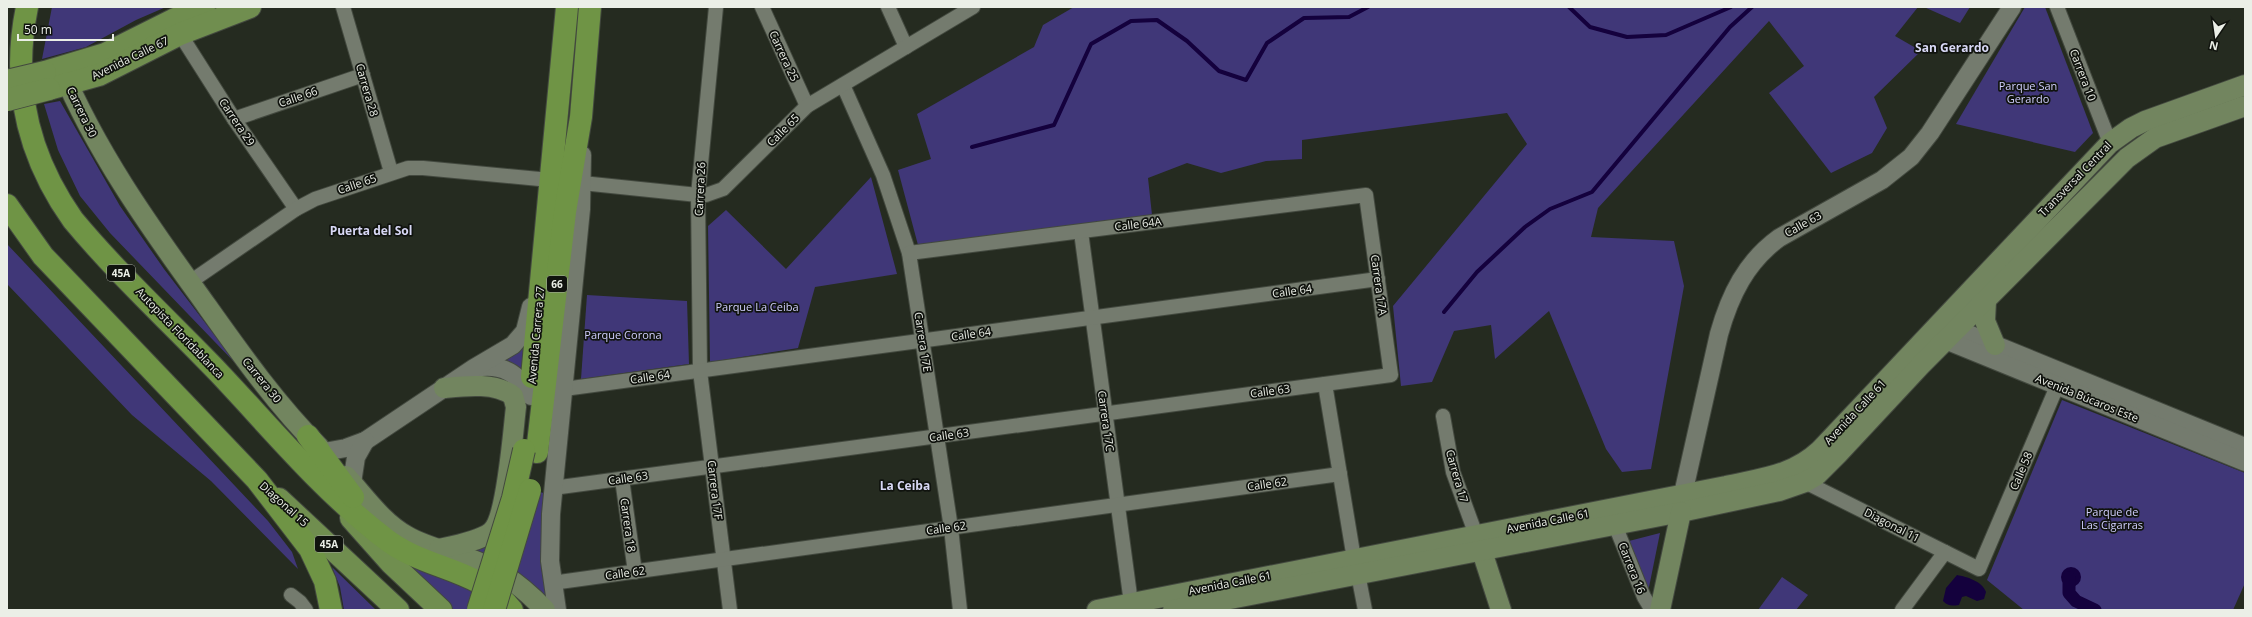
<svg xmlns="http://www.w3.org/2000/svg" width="2252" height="617" viewBox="0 0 2252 617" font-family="'Open Sans',sans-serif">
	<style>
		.green { fill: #403778 }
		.water { fill: #14013d }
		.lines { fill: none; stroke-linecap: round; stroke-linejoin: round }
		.stream { stroke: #14013d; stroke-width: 4 }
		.canal { stroke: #14013d; stroke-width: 13 }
		.minor-casing { stroke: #43493f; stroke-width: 16 }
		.tertiary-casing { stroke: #43493f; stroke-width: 20 }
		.secondary-casing { stroke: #43493f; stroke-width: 22 }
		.primary-casing { stroke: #43493f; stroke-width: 24 }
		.trunk-casing { stroke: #43493f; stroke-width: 24 }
		.minor { stroke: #747b6e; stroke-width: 14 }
		.tertiary { stroke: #747b6e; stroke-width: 18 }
		.secondary { stroke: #72855f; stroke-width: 20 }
		.primary { stroke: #708e4f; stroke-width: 22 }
		.trunk { stroke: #6f9445; stroke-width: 22 }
		.primary-bridge-casing { stroke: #43493f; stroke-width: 24; stroke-linecap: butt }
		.trunk-bridge-casing { stroke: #43493f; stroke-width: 24; stroke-linecap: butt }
		.primary-bridge { stroke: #708e4f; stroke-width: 22 }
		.trunk-bridge { stroke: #6f9445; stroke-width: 22 }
		.labels { text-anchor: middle; stroke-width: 3.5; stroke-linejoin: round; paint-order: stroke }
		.shield { fill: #10130e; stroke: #a9ada6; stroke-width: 1 }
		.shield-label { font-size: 10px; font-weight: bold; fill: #ebefe7 }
		.street-label { font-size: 11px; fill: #ebefe7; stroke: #10130e }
		.park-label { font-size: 11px; fill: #d0cefd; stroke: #10130e }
		.neighbourhood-label { font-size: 12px; font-weight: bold; fill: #d8d8f5; stroke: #10130e }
	</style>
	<rect width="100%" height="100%" fill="#252b20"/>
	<g class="green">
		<path d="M52 7H166L136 20 86 47 42 59Z"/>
		<path d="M1074 7H1918L1895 36 1921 51 1874 97 1887 128 1872 153 1831 173 1769 93 1804 66 1769 21 1598 208 1591 237 1674 241 1684 286 1651 469 1622 472 1606 449 1549 311 1495 359 1491 325 1454 331 1432 382 1401 386 1393 306 1527 144 1507 113 1302 140V159L1266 161 1221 173 1187 163 1148 178 1152 215 918 245 898 170 931 159 917 114 1034 47 1043 25Z"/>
		<path d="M1924 7H1970L1960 23Z"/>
		<path d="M2025 7H2045L2093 133 2075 152 1956 124Z"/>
		<path d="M60 101 120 206 164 269 239 367 110 233 80 196 58 150 44 104Z"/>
		<path d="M871 177 897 274 815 287 798 348 710 362 708 226 726 210 786 269Z"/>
		<path d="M7 244 268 521 292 552 298 569 211 481 132 415 8 285Z"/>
		<path d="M587 295 687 301 689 364 581 379Z"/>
		<path d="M528 340 525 374 496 361Z"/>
		<path d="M2062 400 2245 473V583L2233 610H2024L1987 580Z"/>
		<path d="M512 487 544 493 541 567 547 599C524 576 501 557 469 548Z"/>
		<path d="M1660 533 1648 592 1629 541Z"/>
		<path d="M401 560 454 580 502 610H451Z"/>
		<path d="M332 567 376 610H344L340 587Z"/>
		<path d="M1782 577 1808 595 1796 610H1758Z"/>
	</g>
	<g class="water">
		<circle cx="2071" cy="577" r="10"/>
		<path d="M1957 575C1967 577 1982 581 1986 592L1984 599 1977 601 1966 596 1962 597 1959 605C1951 606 1948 606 1943 601L1946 588Z"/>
	</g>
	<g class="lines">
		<g class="stream">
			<path d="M1569 7 1590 27 1627 37 1666 35 1731 7"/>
			<path d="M972 147 1054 125 1091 44 1131 21 1157 20 1187 41 1219 71 1246 80 1267 43 1304 18 1349 17 1368 7"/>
			<path d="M1444 312 1477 272 1525 227 1550 209 1592 192 1730 27 1752 7"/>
		</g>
		<path class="canal" d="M2069 578V593L2076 601 2095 610"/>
		<g class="minor-casing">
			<g id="minor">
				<path d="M343 7 391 172"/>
				<path d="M716 7 698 195 700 371 730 610"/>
				<path d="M762 7 807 106"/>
				<path d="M888 7 906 47"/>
				<path d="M2057 7 2110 143"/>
				<path d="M180 34 234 119 296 209"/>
				<path d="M843 85 883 175 909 253 951 528 960 610"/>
				<path d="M234 119 363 75"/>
				<path d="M582 183 698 195H706L723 189 807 106 973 7"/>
				<path d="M1081 232 1131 603"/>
				<path d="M190 282 296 209 315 199 408 168H423L550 180"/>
				<path d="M1325 384 1354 559"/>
				<path d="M564 389 1378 279"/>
				<path d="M1443 416 1453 472 1476 535"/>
				<path d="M622 479 635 572"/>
				<path d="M1805 482 1979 569 2061 377"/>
				<path d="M553 488 1391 375 1366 195 909 253"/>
				<path d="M1615 525 1644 597 1652 610"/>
				<path d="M1358 574 1365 610"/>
				<path d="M552 583 1340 474"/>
				<path d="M291 595 300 602 306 610"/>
				<path d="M1902 610 1945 552"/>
			</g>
		</g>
		<g class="tertiary-casing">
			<g id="tertiary">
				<path d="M1944 324 2245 447"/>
				<path d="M1933 335 2245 462"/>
				<path d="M475 368C501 363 519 373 531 396"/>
				<path d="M324 452 346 448 365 441 474 368 513 345 525 331 531 307"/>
				<path d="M352 483 356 457 365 441"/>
				<path d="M1683 494 1719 334C1730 295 1746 262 1779 238L1882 180 1911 157 1930 133 2012 7"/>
				<path d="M557 610 550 561 551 514 581 209 582 155"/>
			</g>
		</g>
		<g class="secondary-casing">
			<g id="secondary">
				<path d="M61 68C96 151 147 223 199 295 236 347 274 402 319 447"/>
				<path d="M1986 301 1985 321 1995 345"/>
				<path d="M346 476C365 497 382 522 407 536 430 549 455 553 478 562 504 572 526 590 545 610"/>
				<path d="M1478 539 1501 610"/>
				<path d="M439 549C453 546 480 541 491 532 507 519 513 431 516 407L513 396C496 382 464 386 444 388"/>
				<path d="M1097 610 1726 486C1761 478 1792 476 1820 450L2110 143 2131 128 2145 121 2245 85"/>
				<path d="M1173 610 1681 512 1779 491 1805 482 1817 475 1838 454 1921 365 2127 158 2155 138 2245 106"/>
				<path d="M1660 610 1681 512"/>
			</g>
		</g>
		<g class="primary-casing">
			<g id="primary">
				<path d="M45 72 105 54 173 20 204 7"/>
				<path d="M49 89 99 75 180 34 250 7"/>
				<path d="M279 499 398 610"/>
				<path d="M351 518 391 563 441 610"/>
			</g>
		</g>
		<g class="trunk-casing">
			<g id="trunk">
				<path d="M27 7C11 85 27 155 73 220 118 274 170 322 219 373 271 428 322 490 383 537 425 571 477 566 512 610"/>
				<path d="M7 205 43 256 257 480 310 549 325 581 331 610"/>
				<path d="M532 377 567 7"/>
				<path d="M308 436 353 497"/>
				<path d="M537 452 565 212 581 117 590 7"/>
			</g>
		</g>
		<use href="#minor" class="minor"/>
		<use href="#tertiary" class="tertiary"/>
		<use href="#secondary" class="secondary"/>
		<use href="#primary" class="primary"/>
		<use href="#trunk" class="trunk"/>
		<g class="primary-bridge-casing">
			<g id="primary-bridge">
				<path d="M7 81 45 72"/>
				<path d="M7 100 49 89"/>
			</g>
		</g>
		<g class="trunk-bridge-casing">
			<g id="trunk-bridge">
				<path d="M478 610 513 498 524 450"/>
				<path d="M494 610 530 490"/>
			</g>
		</g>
		<use href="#primary-bridge" class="primary-bridge"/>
		<use href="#trunk-bridge" class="trunk-bridge"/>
	</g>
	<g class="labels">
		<g class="shield">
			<rect x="107" y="265" width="28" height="16" rx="3"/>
			<rect x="547" y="276" width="20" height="16" rx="3"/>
			<rect x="315" y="536" width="28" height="16" rx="3"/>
		</g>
		<g class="shield-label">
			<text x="121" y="277">45A</text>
			<text x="557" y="288">66</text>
			<text x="329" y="548">45A</text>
		</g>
		<g class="street-label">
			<text transform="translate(784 56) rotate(65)" y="4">Carrera 25</text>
			<text transform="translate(130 58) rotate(-26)" y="4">Avenida Calle 67</text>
			<text transform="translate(2083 75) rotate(69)" y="4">Carrera 10</text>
			<text transform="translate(367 90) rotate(74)" y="4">Carrera 28</text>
			<text transform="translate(298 97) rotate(-19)" y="4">Calle 66</text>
			<text transform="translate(82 112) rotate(64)" y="4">Carrera 30</text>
			<text transform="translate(237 122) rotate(56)" y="4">Carrera 29</text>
			<text transform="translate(783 130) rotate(-45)" y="4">Calle 65</text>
			<text transform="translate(2075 179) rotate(-46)" y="4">Transversal Central</text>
			<text transform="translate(357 184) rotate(-19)" y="4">Calle 65</text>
			<text transform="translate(700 189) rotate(-87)" y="4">Carrera 26</text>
			<text transform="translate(1138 224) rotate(-7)" y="4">Calle 64A</text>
			<text transform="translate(1803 224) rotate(-29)" y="4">Calle 63</text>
			<text transform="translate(1379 285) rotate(82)" y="4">Carrera 17A</text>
			<text transform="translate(1292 291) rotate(-8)" y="4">Calle 64</text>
			<text transform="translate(180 333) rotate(46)" y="4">Autopista Floridablanca</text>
			<text transform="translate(971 334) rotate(-8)" y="4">Calle 64</text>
			<text transform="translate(536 335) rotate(-85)" y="4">Avenida Carrera 27</text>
			<text transform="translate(923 342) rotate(81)" y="4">Carrera 17E</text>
			<text transform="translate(650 377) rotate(-8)" y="4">Calle 64</text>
			<text transform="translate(262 380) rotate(51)" y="4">Carrera 30</text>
			<text transform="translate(1270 391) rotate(-8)" y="4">Calle 63</text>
			<text transform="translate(2087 398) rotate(22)" y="4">Avenida Búcaros Este</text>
			<text transform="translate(1855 412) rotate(-47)" y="4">Avenida Calle 61</text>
			<text transform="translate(1106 421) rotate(82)" y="4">Carrera 17C</text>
			<text transform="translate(949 435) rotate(-8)" y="4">Calle 63</text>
			<text transform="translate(2021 471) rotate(-67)" y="4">Calle 58</text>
			<text transform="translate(1457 476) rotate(74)" y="4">Carrera 17</text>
			<text transform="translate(628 478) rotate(-8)" y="4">Calle 63</text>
			<text transform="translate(1267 484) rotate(-8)" y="4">Calle 62</text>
			<text transform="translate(715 490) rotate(83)" y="4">Carrera 17F</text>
			<text transform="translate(284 504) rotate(42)" y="4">Diagonal 15</text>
			<text transform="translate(1548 521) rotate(-11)" y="4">Avenida Calle 61</text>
			<text transform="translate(628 525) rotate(82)" y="4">Carrera 18</text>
			<text transform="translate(1892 525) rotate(27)" y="4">Diagonal 11</text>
			<text transform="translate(946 528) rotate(-8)" y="4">Calle 62</text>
			<text transform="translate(1632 568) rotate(68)" y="4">Carrera 16</text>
			<text transform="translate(625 573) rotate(-8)" y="4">Calle 62</text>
			<text transform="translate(1230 583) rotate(-11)" y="4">Avenida Calle 61</text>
		</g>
		<g class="park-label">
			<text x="2028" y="90">Parque San<tspan x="2028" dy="13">Gerardo</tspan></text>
			<text x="757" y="311">Parque La Ceiba</text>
			<text x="623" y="339">Parque Corona</text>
			<text x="2112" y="516">Parque de<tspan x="2112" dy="13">Las Cigarras</tspan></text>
		</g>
		<g class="neighbourhood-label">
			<text x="1952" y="52">San Gerardo</text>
			<text x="371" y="235">Puerta del Sol</text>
			<text x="905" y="490">La Ceiba</text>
		</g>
	</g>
	<rect width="2252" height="617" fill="none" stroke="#ebefe7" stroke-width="16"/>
	<g transform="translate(2216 36) rotate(193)" stroke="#10130e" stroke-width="3" paint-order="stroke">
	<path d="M0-3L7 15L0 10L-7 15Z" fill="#ebefe7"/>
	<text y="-6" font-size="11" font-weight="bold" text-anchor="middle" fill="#ebefe7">N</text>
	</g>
	<path d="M18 34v6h95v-6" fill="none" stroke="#ebefe7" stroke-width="2"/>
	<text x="24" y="34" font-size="12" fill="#ebefe7" stroke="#10130e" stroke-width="3" paint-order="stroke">50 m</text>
</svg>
